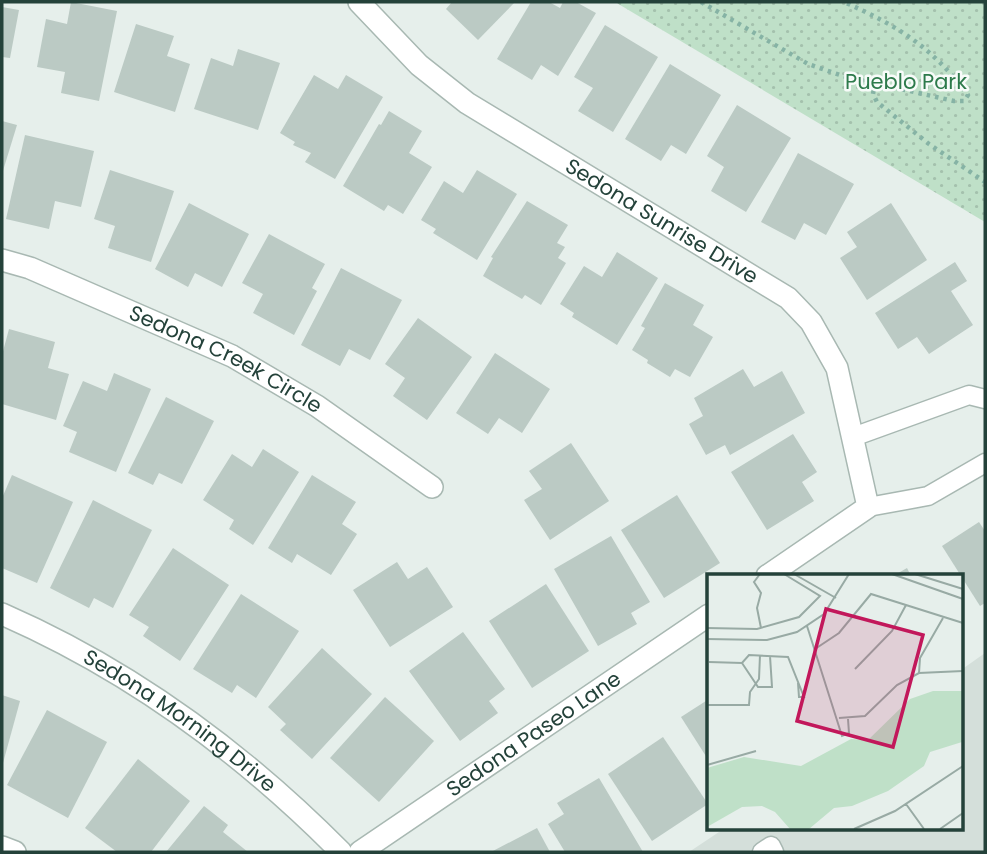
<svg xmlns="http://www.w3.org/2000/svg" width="987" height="854" viewBox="0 0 987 854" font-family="Poppins,sans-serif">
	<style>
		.built { fill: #d4dfda }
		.park { fill: url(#park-dots) }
		.building { fill: #bbcac4 }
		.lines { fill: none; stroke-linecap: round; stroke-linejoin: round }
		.service-casing { stroke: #a8b8b2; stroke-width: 21 }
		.minor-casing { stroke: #a8b8b2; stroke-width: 24 }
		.tertiary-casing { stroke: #a8b8b2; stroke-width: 24 }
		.path { stroke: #86b3a5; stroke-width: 4.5; stroke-dasharray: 3.5 5; stroke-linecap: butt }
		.service { stroke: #fff; stroke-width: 18 }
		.minor { stroke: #fff; stroke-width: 21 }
		.tertiary { stroke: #fff; stroke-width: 21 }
		.labels { text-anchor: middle; stroke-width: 5; stroke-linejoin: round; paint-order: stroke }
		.park-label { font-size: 21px; fill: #2d7a4b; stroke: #f7fbf9 }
		.street-label { font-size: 21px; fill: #24423a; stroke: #f7fbf9 }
		.inset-road { fill: none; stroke: #98aaa4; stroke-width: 2 }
		.view { fill: #c2185b; fill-opacity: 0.15; stroke: #c2185b; stroke-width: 3.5 }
		.inset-edge { fill: none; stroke: #24423a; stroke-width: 3.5 }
	</style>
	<defs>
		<pattern id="park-dots" width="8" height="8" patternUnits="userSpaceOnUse" patternTransform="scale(1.75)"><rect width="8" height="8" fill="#bfe0c8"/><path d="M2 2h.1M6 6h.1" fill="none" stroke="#a4c1ad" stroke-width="1.8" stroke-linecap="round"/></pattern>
	</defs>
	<rect width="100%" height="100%" fill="#e6efeb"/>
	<path class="built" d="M985 653V852H689L725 828H961V670Z"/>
	<path class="park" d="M615 2H985V222Z"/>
	<g class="building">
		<path d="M71 2 117 11 99 101 61 93 65 72 37 67 46 19 67 24Z"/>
		<path d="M452 2H515L478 40 446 9Z"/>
		<path d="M531 2H549L560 8 563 2H576L596 13 558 76 541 65 532 80 497 59Z"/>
		<path d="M2 7 19 10 10 58 2 57Z"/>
		<path d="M136 24 174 36 167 56 190 64 175 112 114 92Z"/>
		<path d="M605 25 658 57 613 132 578 111 593 88 574 77Z"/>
		<path d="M238 49 280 63 258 130 194 109 211 58 233 66Z"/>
		<path d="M670 64 721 95 686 154 671 145 661 161 625 139Z"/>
		<path d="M314 75 338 89 346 75 383 97 335 179 305 162 311 153 293 145 295 142 280 133Z"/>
		<path d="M737 105 791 138 746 212 711 191 724 167 707 156Z"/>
		<path d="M389 111 422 131 409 153 432 167 403 214 388 205 384 211 343 186 379 124 381 125Z"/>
		<path d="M2 121 17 125 2 174Z"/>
		<path d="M25 135 94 151 81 207 55 201 49 229 6 219Z"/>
		<path d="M798 153 854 184 826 235 804 223 795 240 761 222Z"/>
		<path d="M110 170 174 191 151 262 108 248 115 226 94 219Z"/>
		<path d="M477 170 517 194 477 260 433 233 436 229 421 220 444 181 463 193Z"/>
		<path d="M527 201 568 225 557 243 565 247 558 258 566 263 541 305 525 295 522 299 483 276 493 258 491 257Z"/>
		<path d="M189 203 249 234 222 287 195 273 188 287 155 269Z"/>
		<path d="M891 203 927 260 867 300 840 258 857 247 847 232Z"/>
		<path d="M269 234 325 264 312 288 317 291 294 335 253 313 263 294 242 283Z"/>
		<path d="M617 252 658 278 617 345 572 317 574 313 560 304 584 266 602 277Z"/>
		<path d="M955 262 967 281 951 291 973 325 929 354 917 337 898 349 875 313Z"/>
		<path d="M341 268 402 300 370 360 349 349 340 366 301 345Z"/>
		<path d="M665 283 704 305 693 325 713 337 690 377 675 369 670 377 647 363 648 360 632 350 645 328 641 326Z"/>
		<path d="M418 318 472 357 427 420 393 396 405 378 385 364Z"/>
		<path d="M9 329 55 342 48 368 69 374 56 420 2 404V355Z"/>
		<path d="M495 353 550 389 522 433 499 418 488 434 456 413Z"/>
		<path d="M743 369 754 387 782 371 805 413 730 455 725 445 706 455 689 424 703 416 694 398Z"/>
		<path d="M114 373 151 389 116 472 69 452 77 432 63 426 83 381 107 391Z"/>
		<path d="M166 397 214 421 182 484 159 473 153 485 128 473Z"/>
		<path d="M793 434 817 472 802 482 814 501 767 530 731 472Z"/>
		<path d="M571 443 609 501 550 540 524 500 542 489 529 471Z"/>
		<path d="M263 449 299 472 253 545 229 529 234 520 203 500 232 454 252 467Z"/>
		<path d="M12 475 73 502 37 583 2 568V498Z"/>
		<path d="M312 475 356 502 342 524 357 534 331 575 297 554 292 563 268 548Z"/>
		<path d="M677 495 720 563 664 598 621 530Z"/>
		<path d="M93 500 152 530 113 608 94 598 89 608 50 588Z"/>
		<path d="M979 522 985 531V603L980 606 942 546Z"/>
		<path d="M611 536 650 602 631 613 637 624 598 646 554 569Z"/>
		<path d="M173 548 229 585 180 661 143 636 149 627 129 615Z"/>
		<path d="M397 562 408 579 427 567 453 607 390 647 353 590Z"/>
		<path d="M907 568 911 576H893Z"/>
		<path d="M546 584 589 651 532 688 489 621Z"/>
		<path d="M241 594 299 631 256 698 237 685 232 693 193 669Z"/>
		<path d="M463 632 505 689 489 701 498 713 460 741 409 671Z"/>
		<path d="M322 648 372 694 312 759 280 730 286 724 268 707Z"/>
		<path d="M2 695 20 701 3 763H2Z"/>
		<path d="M385 697 434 741 379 802 330 758Z"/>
		<path d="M709 699V761L681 717Z"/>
		<path d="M47 710 107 742 68 818 7 785Z"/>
		<path d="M663 737 708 804 652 841 608 774Z"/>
		<path d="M138 759 190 801 151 852H117L85 828Z"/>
		<path d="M599 778 643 852H565L548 824 564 814 557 803Z"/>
		<path d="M204 806 228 825 223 832 248 852H166Z"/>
		<path d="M537 828 550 852H491Z"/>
	</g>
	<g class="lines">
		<g class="service-casing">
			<g id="service">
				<path d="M853 437 969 395 985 399"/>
				<path d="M868 507 928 496 985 463"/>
				<path d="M762 852 771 846 774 852"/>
			</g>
		</g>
		<g class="minor-casing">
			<g id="minor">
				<path id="s1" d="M359 2 419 65 467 103 788 298 811 322 837 368 868 507 767 576"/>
				<path id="s2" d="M2 260 30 268 232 356 317 406 432 487"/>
				<path id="s3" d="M2 614C130 670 243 753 341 852"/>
				<path id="s4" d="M360 852 709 615"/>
			</g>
		</g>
		<g class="tertiary-casing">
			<path id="tertiary" d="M2 847 15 852"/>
		</g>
		<g class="path">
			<path d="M701 2 808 64 843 76 954 101H964L968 95C932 47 898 26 844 2"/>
			<path d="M875 82 873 94 877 102 929 144 985 182"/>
		</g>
		<use href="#service" class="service"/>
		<use href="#minor" class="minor"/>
		<use href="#tertiary" class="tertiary"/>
	</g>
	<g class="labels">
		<g class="park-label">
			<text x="906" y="89">Pueblo Park</text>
		</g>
		<g class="street-label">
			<text dy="7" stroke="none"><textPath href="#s1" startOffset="376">Sedona Sunrise Drive</textPath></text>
			<text dy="7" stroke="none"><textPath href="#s2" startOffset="245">Sedona Creek Circle</textPath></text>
			<text dy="7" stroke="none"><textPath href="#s3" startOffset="208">Sedona Morning Drive</textPath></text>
			<text dy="7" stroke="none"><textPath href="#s4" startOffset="210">Sedona Paseo Lane</textPath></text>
		</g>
	</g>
	<g transform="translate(707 574)">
		<rect width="256" height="256" fill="#e6efeb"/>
		<path d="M226 117H255V168L223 178 217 192 181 217 145 232 127 234 102 255H83L68 238 55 232 35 233 0 253V194L37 183 94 192 144 165 161 166 203 125Z" fill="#bfe0c8"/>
		<path class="inset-road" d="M53 0 47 8 54 19 50 34 54 54M87 0 129 24M185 0 256 25M208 0 256 15M100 52 135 162 142 159 141 145M0 54 50 55 92 43 113 22 77 0M0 65 60 66 90 58 117 40 142 0M108 75 132 59 164 20 256 49M2 88 35 89 42 81 81 83 97 123H92L91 109M35 89 51 113H65L63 82M148 95 185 57 199 31M212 99 213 84 236 44M0 131H42L43 118 52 105 53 81M132 144 158 142 190 111 212 99 256 97M0 191 49 177M199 230 217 255M147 255 188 237 256 192M233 255 256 239"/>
		<path class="view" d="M119 35 216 61 186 173 90 147Z"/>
		<rect width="256" height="256" class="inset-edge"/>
	</g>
	<rect width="987" height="854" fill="none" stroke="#24423a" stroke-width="7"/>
</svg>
